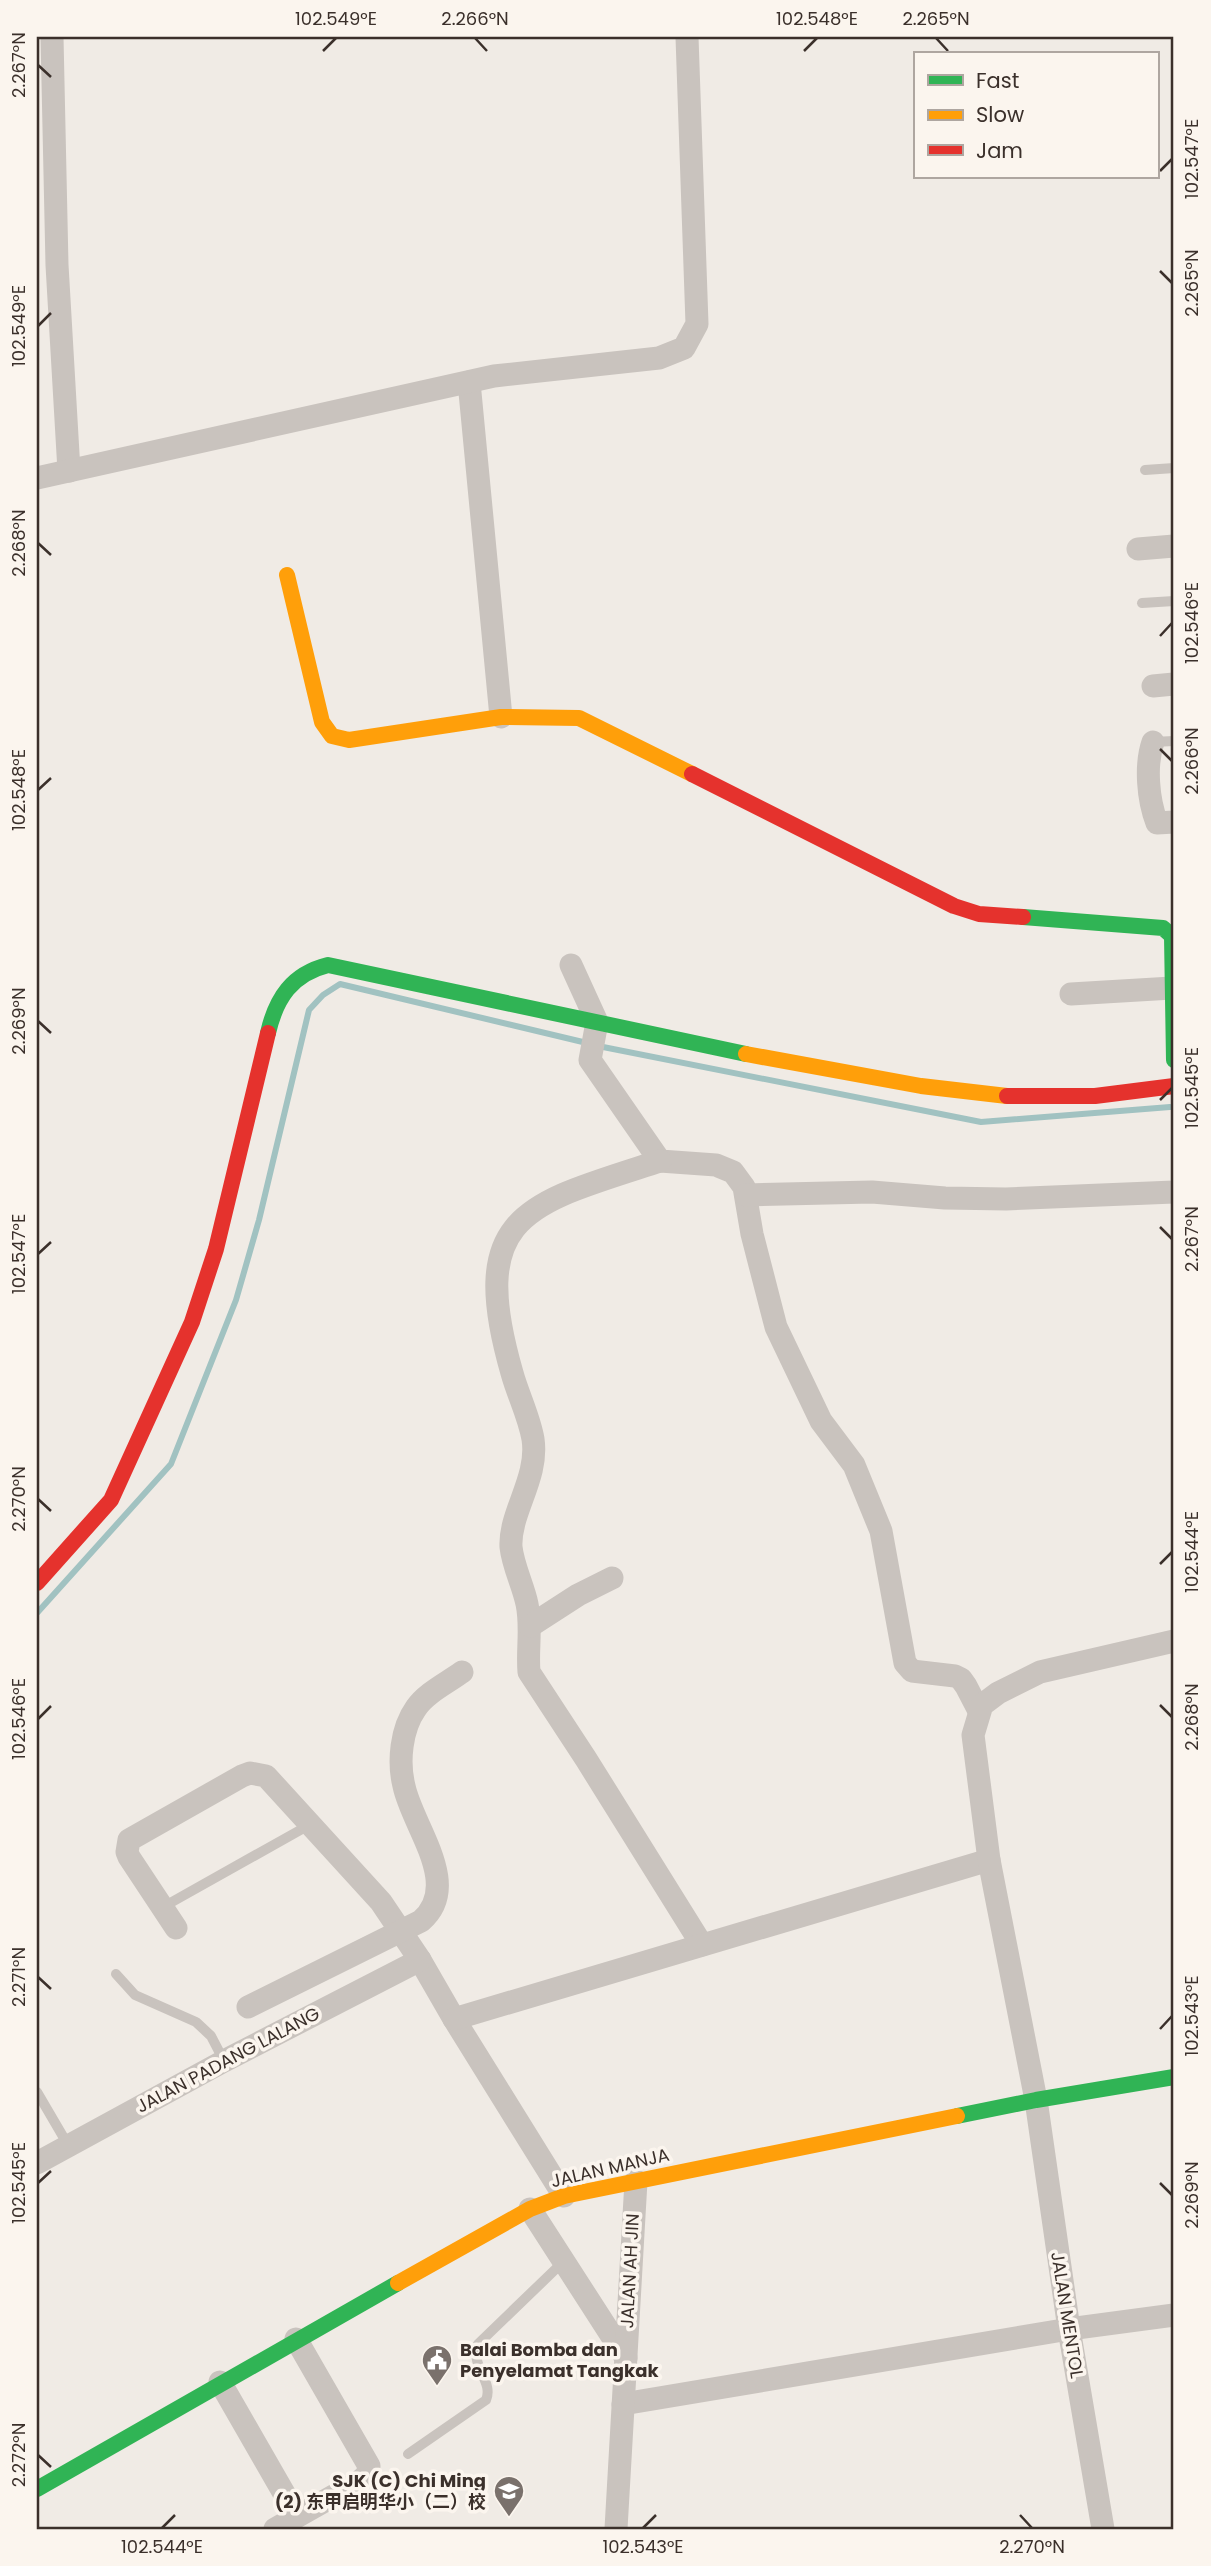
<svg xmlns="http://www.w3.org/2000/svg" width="1211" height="2566" viewBox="0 0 1211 2566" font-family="Poppins,'Noto Sans SC',sans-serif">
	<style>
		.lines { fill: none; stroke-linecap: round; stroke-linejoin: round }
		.stream { stroke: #a1c2c1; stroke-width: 6 }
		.lane { stroke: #c9c3be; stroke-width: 10 }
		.street { stroke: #c9c3be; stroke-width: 23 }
		.fast { stroke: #30b455; stroke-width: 16 }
		.slow { stroke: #ff9f0a; stroke-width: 16 }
		.jam { stroke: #e5322d; stroke-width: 16 }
		.ticks { fill: none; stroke: #3b302b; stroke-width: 2.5 }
		.labels { text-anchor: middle; stroke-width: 7; stroke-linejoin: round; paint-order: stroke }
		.street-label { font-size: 18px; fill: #3b302b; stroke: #fbf5ee }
		.poi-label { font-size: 18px; font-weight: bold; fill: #3b302b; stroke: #fbf5ee; text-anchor: start }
		.neatline { fill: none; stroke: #3b302b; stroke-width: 2.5 }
		.ticks-label { font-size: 18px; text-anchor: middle; fill: #3b302b }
	</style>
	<rect width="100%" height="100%" fill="#f0ebe5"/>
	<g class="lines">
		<g class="stream">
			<path d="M598 1046 981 1122 1170 1107"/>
			<path d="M37 1613 171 1464 236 1300 259 1220 309 1010 323 995 340 984 587 1043"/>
		</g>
		<g class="lane">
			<path d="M1145 470 1174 468"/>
			<path d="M1142 603 1174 601"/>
			<path d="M1153 742 1174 741"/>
			<path d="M163 1907 311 1824"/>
			<path d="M116 1974 135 1995 196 2022 211 2036 224 2061"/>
			<path d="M37 2092 68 2145"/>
			<path d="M408 2454 486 2400C494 2381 470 2368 478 2344L564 2261"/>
		</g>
		<g class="street">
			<path d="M52 37 57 265 69 471"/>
			<path d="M469 382 501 717"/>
			<path d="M37 478 494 376 659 358 684 348 697 324 687 37"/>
			<path d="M1138 549 1174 546"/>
			<path d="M1153 686 1174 684"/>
			<path d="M1153 742C1145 765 1148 800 1157 823L1174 822"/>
			<path d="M571 965 597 1022 590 1060 660 1161 716 1165 733 1172 744 1187 752 1234 776 1327 821 1421 854 1465 881 1531 905 1663 912 1671 955 1676 961 1679 966 1686 979 1711"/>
			<path d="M1071 994 1172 988"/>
			<path d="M660 1161C527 1204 466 1213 512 1373 518 1395 529 1416 533 1439 539 1478 509 1513 511 1547 513 1566 523 1585 527 1604 532 1627 527 1649 529 1672L586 1759 702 1945"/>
			<path d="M746 1195 872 1192 945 1198 1006 1199 1174 1192"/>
			<path d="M530 1626 578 1595 612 1578"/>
			<path d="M176 1928 129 1857 127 1852 129 1840 242 1776 250 1773 266 1776 381 1902 420 1960 454 2019 564 2196"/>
			<path d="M248 2007 421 1921C463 1885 412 1826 404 1786 398 1762 401 1729 416 1708 426 1693 447 1683 462 1672"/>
			<path d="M454 2019 989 1860"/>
			<path d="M37 2163 224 2061 420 1960"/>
			<path d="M530 2209 626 2358"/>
			<path d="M220 2382 297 2516"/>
			<path d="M623 2404 1069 2329 1174 2315"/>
			<path d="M275 2529 360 2481 367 2475 369 2466 296 2339"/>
			<path d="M616 2529 636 2181"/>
			<path d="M1103 2529 1069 2329 1036 2100 989 1860 973 1735 982 1705 998 1693 1040 1672 1174 1641"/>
		</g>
		<g class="fast">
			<path d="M1023 917 1163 928 1172 936 1174 1060"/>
			<path d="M268 1033C276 998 292 974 328 965L746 1054"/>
			<path d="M957 2116 1036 2100 1174 2077"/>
			<path d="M37 2489 398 2283"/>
		</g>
		<g class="slow">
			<path d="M287 575 322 722 332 736 349 740 501 717 579 718 692 774"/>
			<path d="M746 1054 921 1086 1007 1096"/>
			<path d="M398 2283 530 2209 564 2196 957 2116"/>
		</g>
		<g class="jam">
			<path d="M692 774 954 906 979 914 1023 917"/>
			<path d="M1007 1096H1095L1174 1086"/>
			<path d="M37 1583 111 1500 192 1322 216 1249 268 1033"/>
		</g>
	</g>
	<path class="ticks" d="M475 38 487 51M936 38 948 51M323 51 336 38M804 51 817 38M38 65 51 77M1160 171 1172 159M1160 271 1172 283M38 326 51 313M38 543 51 555M1160 636 1172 623M1160 749 1172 761M38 790 51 778M38 1021 51 1033M1160 1100 1172 1088M1160 1227 1172 1239M38 1254 51 1242M38 1499 51 1511M1160 1564 1172 1552M1160 1705 1172 1717M38 1719 51 1706M38 1977 51 1989M1160 2029 1172 2016M38 2183 51 2171M1160 2183 1172 2195M38 2455 51 2467M1020 2515 1032 2528M162 2528 175 2515M643 2528 656 2515"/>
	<defs>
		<g id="civic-pin" transform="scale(1.575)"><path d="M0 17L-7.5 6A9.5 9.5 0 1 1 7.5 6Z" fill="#7a716c" stroke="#fbf5ee"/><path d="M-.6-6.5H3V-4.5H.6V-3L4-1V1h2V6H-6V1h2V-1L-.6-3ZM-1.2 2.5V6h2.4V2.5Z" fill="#fff"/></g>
		<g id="school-pin" transform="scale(1.575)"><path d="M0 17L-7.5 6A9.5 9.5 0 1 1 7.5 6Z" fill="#7a716c" stroke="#fbf5ee"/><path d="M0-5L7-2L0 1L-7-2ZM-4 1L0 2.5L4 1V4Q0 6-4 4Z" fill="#fff"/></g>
	</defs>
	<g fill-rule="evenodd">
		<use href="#civic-pin" x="437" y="2360"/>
		<use href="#school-pin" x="509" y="2491"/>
	</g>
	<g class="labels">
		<g class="street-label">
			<text transform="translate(228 2060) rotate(-28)" y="6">JALAN PADANG LALANG</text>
			<text transform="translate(610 2168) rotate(-13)" y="6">JALAN MANJA</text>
			<text transform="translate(630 2271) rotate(-87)" y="6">JALAN AH JIN</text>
			<text transform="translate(1067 2315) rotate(81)" y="6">JALAN MENTOL</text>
		</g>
		<g class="poi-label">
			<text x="460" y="2356">Balai Bomba dan<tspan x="460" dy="21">Penyelamat Tangkak</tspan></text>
			<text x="486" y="2487" text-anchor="end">SJK (C) Chi Ming<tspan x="486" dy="21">(2) 东甲启明华小（二）校</tspan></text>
		</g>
	</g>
	<rect width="1211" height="2566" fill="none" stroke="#fbf5ee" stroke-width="77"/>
	<rect x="914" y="52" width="245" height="126" fill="#fbf5ee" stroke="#aea6a0" stroke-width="2"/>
	<rect x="928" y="75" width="35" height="10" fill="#30b455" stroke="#aea6a0" stroke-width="2"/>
	<text x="976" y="88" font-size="21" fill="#3b302b">Fast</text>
	<rect x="928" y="110" width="35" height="10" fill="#ff9f0a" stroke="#aea6a0" stroke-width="2"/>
	<text x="976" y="122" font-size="21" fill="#3b302b">Slow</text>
	<rect x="928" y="145" width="35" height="10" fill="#e5322d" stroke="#aea6a0" stroke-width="2"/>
	<text x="976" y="158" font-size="21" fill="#3b302b">Jam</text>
	<rect x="38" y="38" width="1134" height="2490" class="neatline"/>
	<g class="ticks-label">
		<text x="336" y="25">102.549°E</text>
		<text x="475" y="25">2.266°N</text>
		<text x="817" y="25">102.548°E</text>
		<text x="936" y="25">2.265°N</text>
		<text transform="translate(19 65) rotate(-90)" y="6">2.267°N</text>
		<text transform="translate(1192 159) rotate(-90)" y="6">102.547°E</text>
		<text transform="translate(1192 283) rotate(-90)" y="6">2.265°N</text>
		<text transform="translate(19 326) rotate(-90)" y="6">102.549°E</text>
		<text transform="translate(19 543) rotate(-90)" y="6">2.268°N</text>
		<text transform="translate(1192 623) rotate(-90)" y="6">102.546°E</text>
		<text transform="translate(1192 761) rotate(-90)" y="6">2.266°N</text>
		<text transform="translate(19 790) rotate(-90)" y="6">102.548°E</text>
		<text transform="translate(19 1021) rotate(-90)" y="6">2.269°N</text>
		<text transform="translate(1192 1088) rotate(-90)" y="6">102.545°E</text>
		<text transform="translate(1192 1239) rotate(-90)" y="6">2.267°N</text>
		<text transform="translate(19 1254) rotate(-90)" y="6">102.547°E</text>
		<text transform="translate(19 1499) rotate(-90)" y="6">2.270°N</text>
		<text transform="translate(1192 1552) rotate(-90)" y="6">102.544°E</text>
		<text transform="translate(1192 1717) rotate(-90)" y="6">2.268°N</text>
		<text transform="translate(19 1719) rotate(-90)" y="6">102.546°E</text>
		<text transform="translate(19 1977) rotate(-90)" y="6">2.271°N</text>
		<text transform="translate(1192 2016) rotate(-90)" y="6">102.543°E</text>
		<text transform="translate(19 2183) rotate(-90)" y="6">102.545°E</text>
		<text transform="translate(1192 2195) rotate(-90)" y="6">2.269°N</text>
		<text transform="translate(19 2455) rotate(-90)" y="6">2.272°N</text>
		<text x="162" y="2553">102.544°E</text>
		<text x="643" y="2553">102.543°E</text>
		<text x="1032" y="2553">2.270°N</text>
	</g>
</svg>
